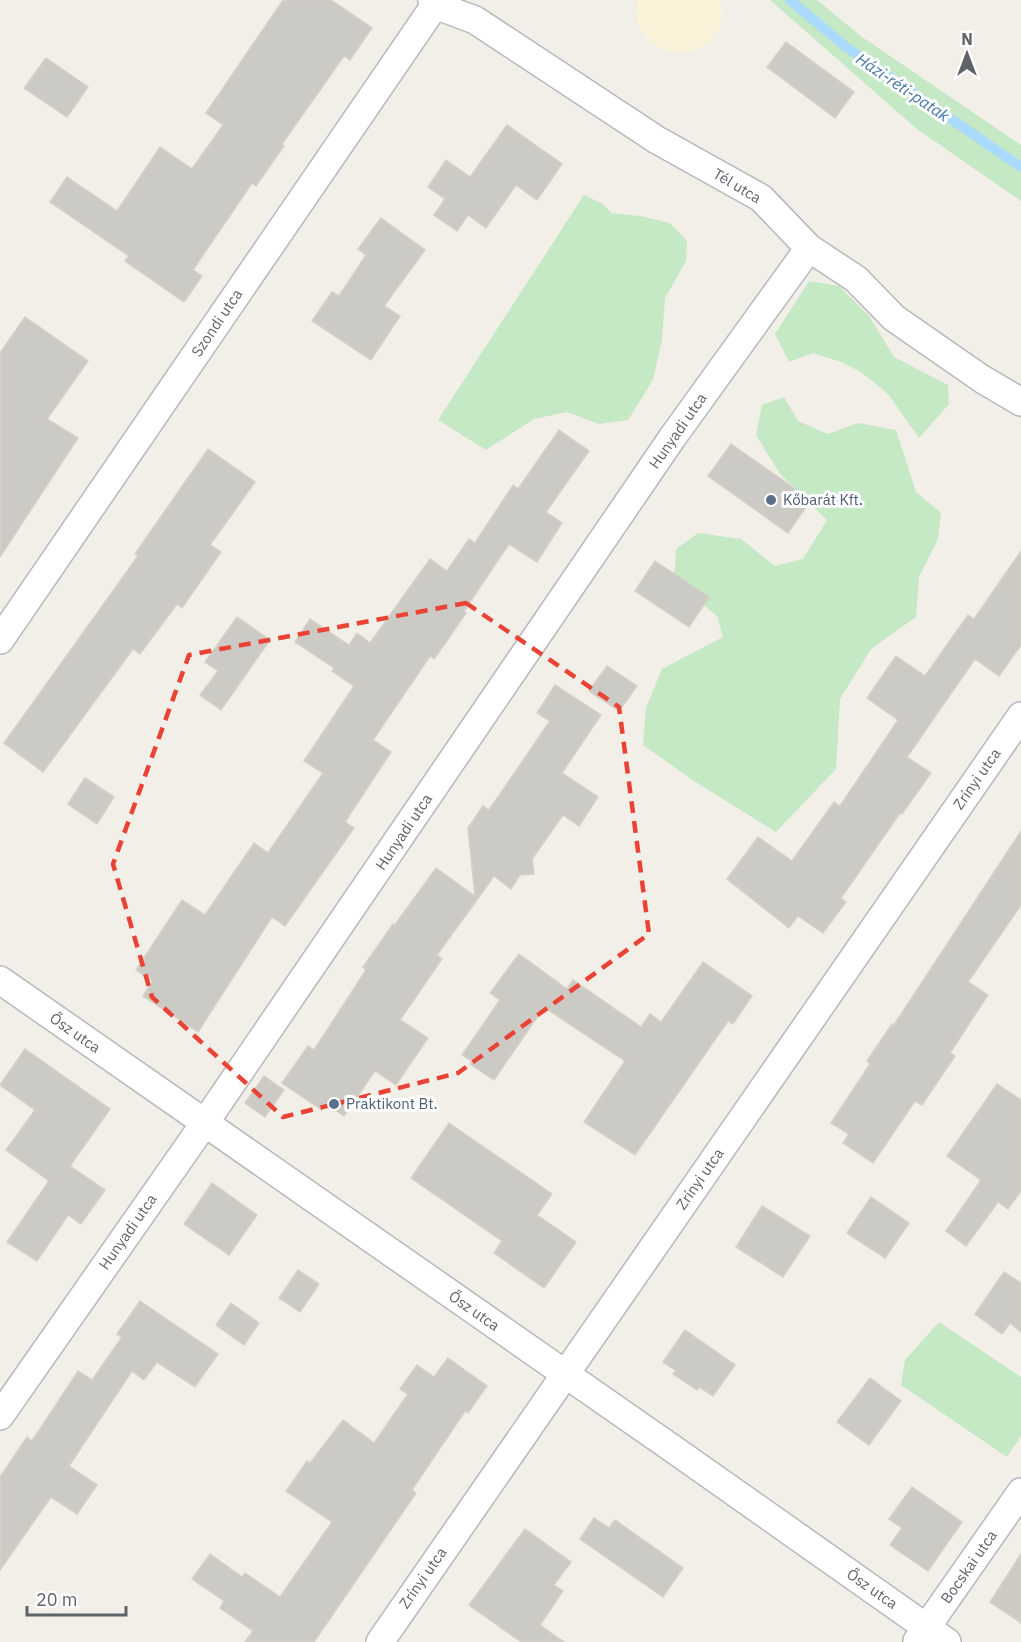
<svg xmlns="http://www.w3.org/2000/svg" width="1021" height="1642" viewBox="0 0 1021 1642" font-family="'IBM Plex Sans',sans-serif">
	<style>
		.green { fill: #c5e8c5 }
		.sand { fill: #fbf3d9 }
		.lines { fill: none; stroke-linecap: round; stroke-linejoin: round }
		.stream { stroke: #aadaff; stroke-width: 10 }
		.building { fill: #cccac5; stroke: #d6d1c6; stroke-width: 1.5 }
		.street-casing { stroke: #b5b8bc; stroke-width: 30 }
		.street { stroke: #fff; stroke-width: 27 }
		.marked { fill: none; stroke: #ea4335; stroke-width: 4.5; stroke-dasharray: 12 8; stroke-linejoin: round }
		.service-dot { fill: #5c6f8a; stroke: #fff; stroke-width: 2 }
		.labels { text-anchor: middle; stroke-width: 6; stroke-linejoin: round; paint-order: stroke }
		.street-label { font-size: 15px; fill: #5f6368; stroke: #fff }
		.service-label { font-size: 15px; fill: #4e5e75; stroke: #fff; text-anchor: start }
		.water-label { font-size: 16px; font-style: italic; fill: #4174aa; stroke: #fff }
	</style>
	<rect width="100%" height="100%" fill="#f1efe8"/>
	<g class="green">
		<path d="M770 0H817L862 37 1021 145V201L917 129Z"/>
		<path d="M584 195 601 203 612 213 640 216 670 223 687 241 686 261 665 298 662 339 653 380 628 420 599 424 567 412 534 419 486 450 438 420Z"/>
		<path d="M809 281 839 286 869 316 894 357 948 385 949 404 919 438 888 394 861 372 841 362 813 353 789 362 775 334Z"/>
		<path d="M784 397 798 421 828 434 858 423 896 430 916 492 941 513 938 539 919 577 916 617 871 649 840 699 836 769 776 832 694 781 643 745 646 708 662 669 723 637 717 616 674 581 676 549 698 533 741 539 775 566 803 559 827 520 780 474 756 435 762 405Z"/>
		<path d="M939 1322 1021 1377V1436L1007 1457 901 1385 905 1360Z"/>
	</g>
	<path class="sand" d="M638 0H721C721 7 723 17 721 23 702 75 623 50 638 0Z"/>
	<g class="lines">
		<path class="stream" d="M790 0 846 47 1021 167"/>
	</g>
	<g class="building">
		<path d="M283 0H331L372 28 350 60 344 56 282 144 284 146 256 186 252 183 193 270 202 276 184 302 125 261 129 256 50 202 67 177 117 211 160 147 192 169 223 125 206 113Z"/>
		<path d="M786 42 854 92 835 118 767 67Z"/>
		<path d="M46 58 88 87 67 117 24 88Z"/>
		<path d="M507 125 562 164 537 200 516 185 486 228 468 215 457 231 434 215 445 199 428 187 446 160 470 177Z"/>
		<path d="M381 218 425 250 384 306 400 316 371 360 312 321 332 292 339 296 366 255 358 249Z"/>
		<path d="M25 317 88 361 47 419 78 438 0 557V353Z"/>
		<path d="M559 430 589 451 546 512 562 523 537 562 509 544 464 611 466 613 451 635 434 659 430 656 373 740 391 752 345 822 354 828 285 926 272 917 198 1032 143 996 153 981 136 970 182 900 205 915 254 843 268 853 323 773 304 761 354 686 332 671 334 668 295 642 310 619 349 645 357 633 370 643 430 559 447 571 469 539 475 543 513 485 518 489Z"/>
		<path d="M731 444 811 500 788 533 708 476Z"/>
		<path d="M208 449 255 482 210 545 221 552 182 608 177 604 140 654 133 649 43 772 4 743 138 556 135 554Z"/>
		<path d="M1021 551V645L999 676 975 659 907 757 931 773 902 814 900 813 841 898 846 902 823 933 798 916 789 928 727 879 758 837 792 861 834 802 840 806 898 720 867 698 896 656 925 676 968 615 974 619Z"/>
		<path d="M655 561 709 597 689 627 635 591Z"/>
		<path d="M237 617 270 640 221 710 200 695 218 671 205 662Z"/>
		<path d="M607 666 637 686 619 711 589 691Z"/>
		<path d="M555 685 601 715 562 773 598 797 579 826 563 815 532 859 534 874 520 875 511 889 494 876 437 955 442 959 400 1020 428 1038 396 1085 375 1071 344 1116 326 1104 322 1110 282 1083 308 1046 314 1050 366 970 363 967 393 924 394 926 436 868 475 896 468 828 483 806 489 810 550 721 537 713Z"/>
		<path d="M85 778 114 797 97 824 68 804Z"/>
		<path d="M1021 831V905L968 982 988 995 950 1053 955 1056 922 1105 915 1101 873 1163 843 1143 849 1134 831 1123 870 1064 867 1061 892 1024 894 1025Z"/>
		<path d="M519 954 567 989 573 980 641 1027 650 1014 661 1022 703 962 752 996 733 1024 728 1021 635 1155 584 1122 625 1061 544 1007 494 1080 470 1064 472 1061 462 1055 500 1000 490 993Z"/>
		<path d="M25 1049 110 1109 70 1166 105 1190 81 1224 68 1215 37 1261 7 1242 49 1181 6 1150 35 1110 0 1085Z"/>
		<path d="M264 1076 284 1090 265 1117 245 1103Z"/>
		<path d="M997 1084 1021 1100V1191L1008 1209 998 1202 966 1246 946 1231 981 1180 947 1156Z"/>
		<path d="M449 1123 552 1194 537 1215 576 1242 544 1288 494 1253 502 1241 411 1178Z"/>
		<path d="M212 1183 257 1215 229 1255 184 1224Z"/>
		<path d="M871 1197 909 1223 885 1258 847 1233Z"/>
		<path d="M762 1206 810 1236 783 1277 736 1247Z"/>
		<path d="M298 1270 319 1284 300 1312 279 1298Z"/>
		<path d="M1004 1272 1021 1283V1332L1010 1323 1002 1334 975 1314Z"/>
		<path d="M140 1301 218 1354 195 1387 157 1362 144 1380 132 1371 69 1466 97 1485 77 1514 51 1497 0 1570V1477L27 1437 32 1441 78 1371 92 1380 122 1337 117 1334Z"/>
		<path d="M231 1303 259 1323 244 1345 216 1325Z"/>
		<path d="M685 1330 735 1365 713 1396 699 1387 697 1390 673 1374 676 1371 663 1362Z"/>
		<path d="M448 1358 487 1386 468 1413 465 1411 412 1490 416 1493 314 1642H245L253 1631 220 1608 224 1601 192 1579 210 1554 242 1577 245 1573 280 1597 332 1522 286 1491 307 1461 310 1463 343 1420 374 1443 408 1394 400 1389 417 1365 434 1377Z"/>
		<path d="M870 1378 901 1401 869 1445 837 1422Z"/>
		<path d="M912 1487 962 1522 928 1571 890 1545 902 1528 889 1519Z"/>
		<path d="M594 1518 609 1528 615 1520 683 1568 663 1597 580 1539Z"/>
		<path d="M525 1529 571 1562 554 1585 563 1591 540 1625 564 1642H521L469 1605Z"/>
		<path d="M1021 1554V1623L990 1602Z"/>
	</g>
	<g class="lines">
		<g class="street-casing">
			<g id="street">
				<path d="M432 0 435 5 475 20 657 140 761 198 809 248 856 279 894 318 982 379 1021 402"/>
				<path d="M0 640 435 5"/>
				<path d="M0 980 676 1451 947 1642"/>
				<path d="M0 1416 204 1124 672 438 809 248"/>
				<path d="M917 1641 1021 1492"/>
				<path d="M380 1642 1021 716"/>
			</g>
		</g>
		<use href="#street" class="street"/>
	</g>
	<path class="marked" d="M466 603 619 707 649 934 458 1073 283 1117 152 997 113 864 189 655Z"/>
	<g class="service-dot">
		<circle cx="771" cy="500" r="6"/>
		<circle cx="334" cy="1104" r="6"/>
	</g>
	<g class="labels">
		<g class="street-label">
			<text transform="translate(737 186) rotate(31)" y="5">Tél utca</text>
			<text transform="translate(217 323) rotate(-56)" y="5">Szondi utca</text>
			<text transform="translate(678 431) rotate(-55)" y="5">Hunyadi utca</text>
			<text transform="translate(977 779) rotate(-55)" y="5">Zrínyi utca</text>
			<text transform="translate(404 832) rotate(-56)" y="5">Hunyadi utca</text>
			<text transform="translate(75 1033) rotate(35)" y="5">Ősz utca</text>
			<text transform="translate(700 1179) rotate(-55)" y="5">Zrínyi utca</text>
			<text transform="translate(128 1232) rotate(-55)" y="5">Hunyadi utca</text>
			<text transform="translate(474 1311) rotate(35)" y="5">Ősz utca</text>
			<text transform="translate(969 1567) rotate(-55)" y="5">Bocskai utca</text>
			<text transform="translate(423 1578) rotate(-55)" y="5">Zrínyi utca</text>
			<text transform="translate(872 1589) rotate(35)" y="5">Ősz utca</text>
		</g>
		<g class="service-label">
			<text x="783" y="505">Kőbarát Kft.</text>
			<text x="346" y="1109">Praktikont Bt.</text>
		</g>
		<g class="water-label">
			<text transform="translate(903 87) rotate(34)" y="6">Házi-réti-patak</text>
		</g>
	</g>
	<g transform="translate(967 54)" stroke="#ffffff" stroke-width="4.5" paint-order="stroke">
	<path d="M0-4.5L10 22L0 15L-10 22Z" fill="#5f6368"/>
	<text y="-9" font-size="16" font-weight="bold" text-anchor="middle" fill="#5f6368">N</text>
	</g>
	<path d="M27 1606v9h99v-9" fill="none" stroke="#5f6368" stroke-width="3"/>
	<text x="36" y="1606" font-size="18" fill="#5f6368" stroke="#ffffff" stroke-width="4.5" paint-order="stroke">20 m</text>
</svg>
